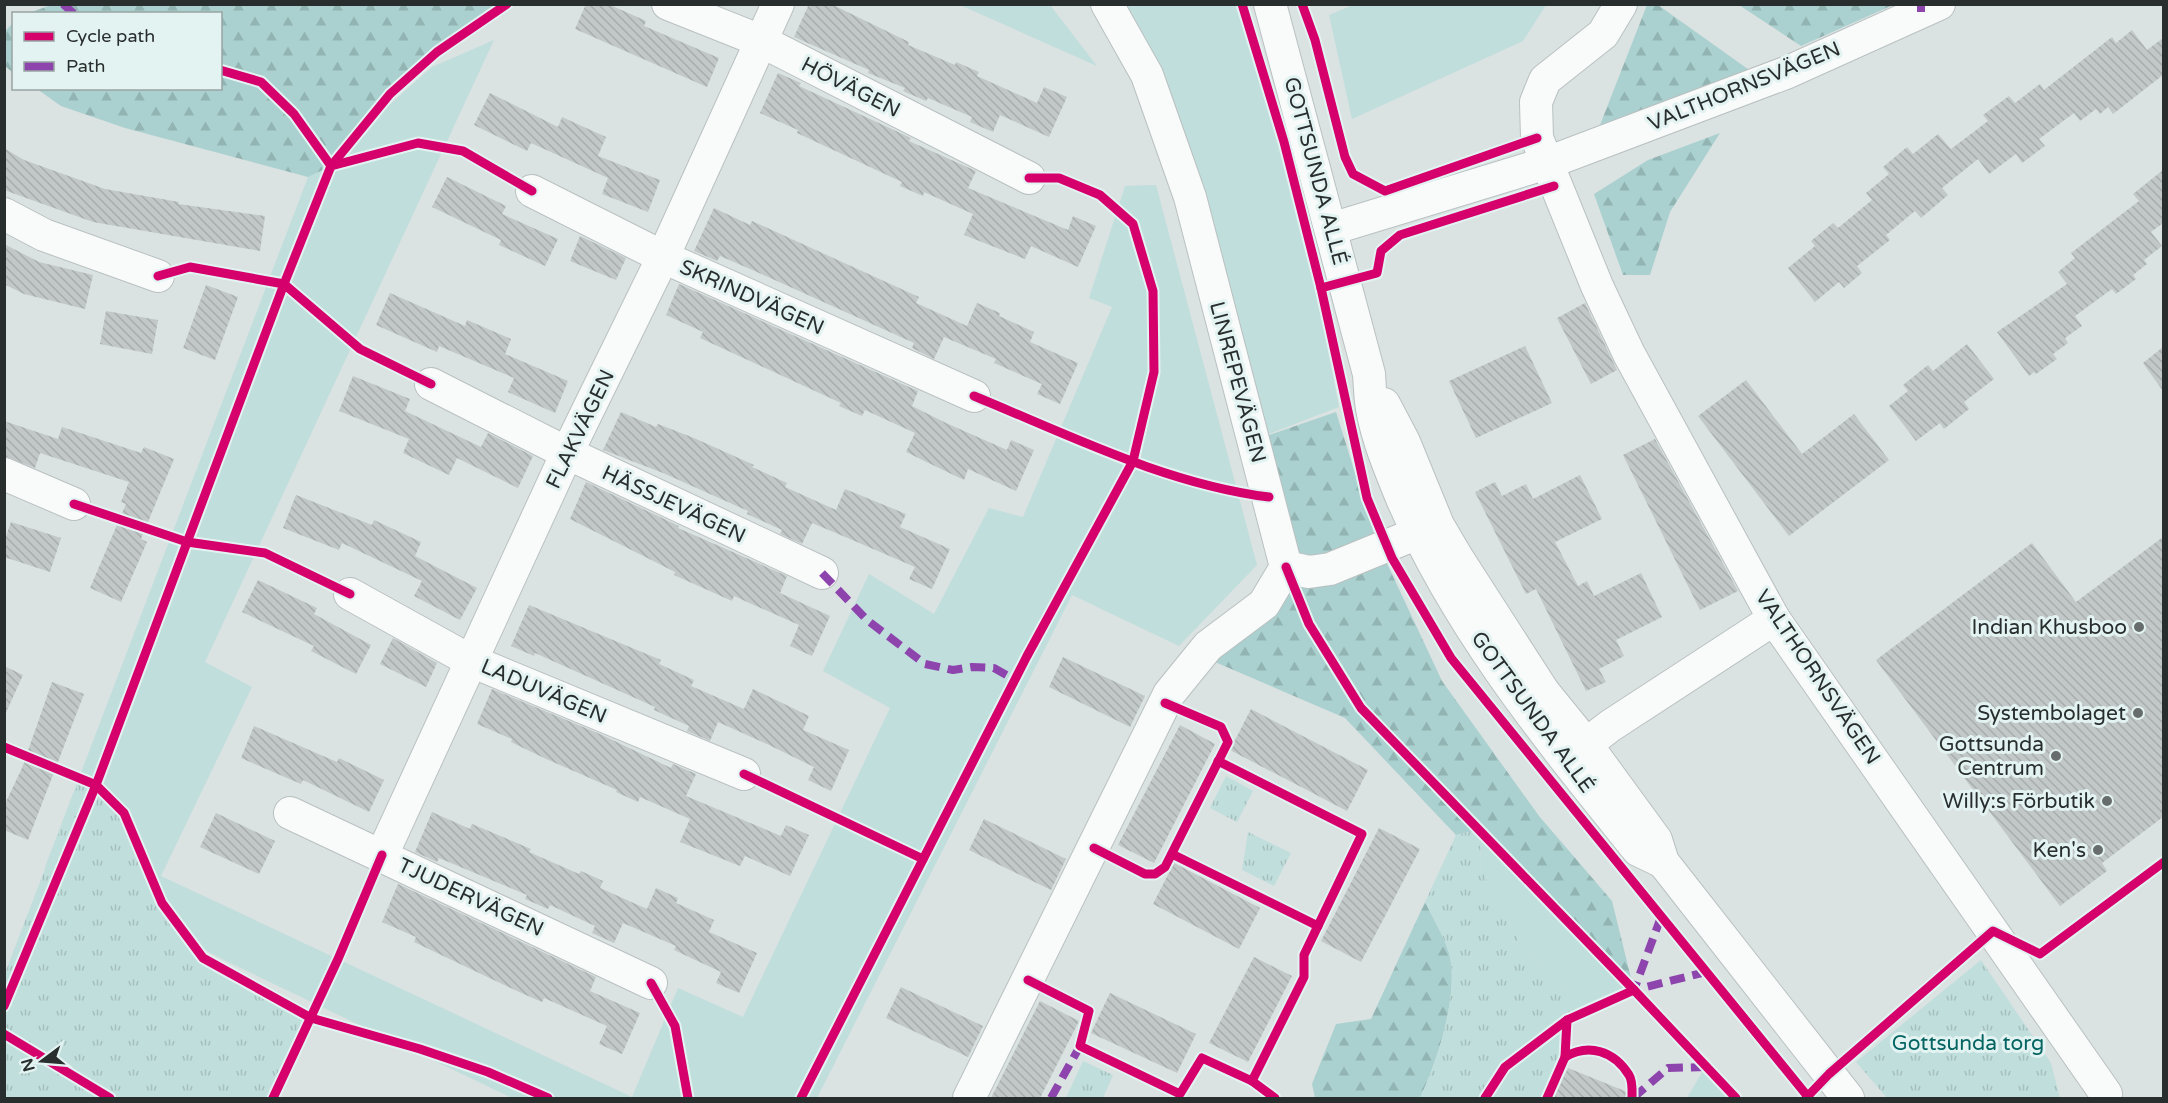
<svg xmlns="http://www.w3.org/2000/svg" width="2168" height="1103" viewBox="0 0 2168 1103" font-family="'Varela Round',sans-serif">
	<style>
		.grass { fill: #c0dedc }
		.forest { fill: url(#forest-firs) }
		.park { fill: url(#park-tufts) }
		.building { fill: url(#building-back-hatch) }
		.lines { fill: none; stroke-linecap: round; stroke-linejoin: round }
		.minor-casing { stroke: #bac0c0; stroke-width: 34 }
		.minor { stroke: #f9fbfb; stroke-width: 32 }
		.quiet { stroke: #8e44ad; stroke-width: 8; stroke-dasharray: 15 8; stroke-linecap: butt }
		.cycleway-casing { stroke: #e3f3f2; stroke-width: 13 }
		.cycleway { stroke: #d6006c; stroke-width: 9 }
		.poi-dot { fill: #666d6c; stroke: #e3f3f2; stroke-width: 2 }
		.labels { text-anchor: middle; stroke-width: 6; stroke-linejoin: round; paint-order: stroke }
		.street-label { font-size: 21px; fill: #282e2d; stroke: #e3f3f2 }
		.poi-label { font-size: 21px; fill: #282e2d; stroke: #e3f3f2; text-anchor: end }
		.park-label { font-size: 21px; fill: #036461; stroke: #e3f3f2 }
	</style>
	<defs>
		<pattern id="forest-firs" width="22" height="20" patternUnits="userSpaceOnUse" patternTransform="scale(1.5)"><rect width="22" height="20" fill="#aad1cf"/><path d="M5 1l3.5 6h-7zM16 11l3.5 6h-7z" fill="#92b4b2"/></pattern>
		<pattern id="park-tufts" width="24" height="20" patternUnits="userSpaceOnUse" patternTransform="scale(1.5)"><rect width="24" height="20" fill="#c0dedc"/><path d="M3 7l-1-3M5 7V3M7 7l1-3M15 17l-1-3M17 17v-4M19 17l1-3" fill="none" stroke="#a5bfbd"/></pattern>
		<pattern id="building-back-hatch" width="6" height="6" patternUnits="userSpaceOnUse" patternTransform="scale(1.5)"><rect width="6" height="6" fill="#c2c8c8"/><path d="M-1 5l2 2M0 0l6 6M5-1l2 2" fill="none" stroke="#a7acac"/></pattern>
	</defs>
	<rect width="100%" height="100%" fill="#dae2e2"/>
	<g class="grass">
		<path d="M960 5H1050L1097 66Z"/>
		<path d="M1107 5H1242L1247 17 1284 142 1321 287 1327 344 1339 407 1269 434 1255 448 1234 373Z"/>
		<path d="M1353 5V4L1546 5 1523 41 1352 119 1329 15Z"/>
		<path d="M494 40 205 662 252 687 161 876 632 1097 678 988 743 1017 890 708 823 671 869 574 934 614 989 508 1023 517 1112 307 1089 298 1125 186 1156 185 1257 565 1179 646 1072 595 817 1098H512L226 961 45 867 308 177 432 67Z"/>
		<path d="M1479 830 1634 990 1590 1008 1557 984 1519 941 1482 871Z"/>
		<path d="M1705 1067 1735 1098H1687Z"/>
	</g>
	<g class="forest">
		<path d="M51 5V4L507 5 437 52 390 94 331 166 308 177 125 128 61 106 37 89 220 88V14L29 13Z"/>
		<path d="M1647 5H1658L1752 72 1600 125Z"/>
		<path d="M1739 5H1893L1801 46Z"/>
		<path d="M13 23V73L4 65 5 31Z"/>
		<path d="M1720 133 1670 212 1650 275H1623L1594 194 1648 160Z"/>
		<path d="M1336 412 1376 540 1442 681 1539 816 1612 901 1634 990 1479 830 1456 835 1345 718 1201 656 1286 567 1255 448 1269 435Z"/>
		<path d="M1425 902C1433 918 1444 936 1449 953 1460 993 1437 1062 1420 1098H1315L1312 1084 1336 1024 1371 1019Z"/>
	</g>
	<g class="park">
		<path d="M1226 776 1253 791 1237 822 1210 808Z"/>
		<path d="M80 778 96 785 124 813 162 903 203 958 311 1018 273 1098H5V973Z"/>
		<path d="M1479 830 1482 871 1519 941 1557 984 1590 1008 1567 1020 1565 1057 1547 1098H1420C1437 1062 1460 993 1449 953 1444 936 1433 918 1425 902L1456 835Z"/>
		<path d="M1248 832 1291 853 1274 886 1242 870Z"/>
		<path d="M1981 960 2051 1063 2060 1098H1887L1856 1062Z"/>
		<path d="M1083 1061 1113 1075 1103 1098H1066Z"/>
	</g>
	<g class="building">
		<path d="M586 4H608L646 21 644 26 719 58 707 87 575 29Z"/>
		<path d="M809 4H831L909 42 908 45 955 65 956 62 979 72 977 76 1037 103 1044 87 1067 97 1049 137 1000 115 993 132 970 122 972 117 928 98 926 101 903 91 905 88 868 73 869 70 794 37Z"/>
		<path d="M2132 30 2147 50 2163 38V75L2113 114 2108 107 2100 114 2096 109 2080 121 2074 113 2039 139 2045 146 2022 163 2016 154 1989 174 1978 159 1942 188 1948 195 1921 218 1915 211 1886 235 1890 240 1857 266 1862 273 1844 288 1839 282 1815 302 1788 268 1815 246 1811 241 1833 223 1838 228 1872 200 1866 193 1889 174 1883 167 1907 147 1913 154 1938 134 1951 149 1988 121 1983 115 2009 96 2015 103 2040 84 2044 90 2112 37 2116 43Z"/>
		<path d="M778 73 801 83 799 86 911 138 909 141 976 171 968 188 1068 230 1073 216 1096 226 1078 267 1031 246 1025 259 964 235 973 214 924 192 923 196 900 186 902 182 797 133 798 130 760 113Z"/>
		<path d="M490 93 558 127 562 117 606 137 598 156 660 180 648 212 602 194 608 178 531 143 527 151 474 125Z"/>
		<path d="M4 148 24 160 105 189 179 202 178 204 265 216 260 251 93 222 4 190Z"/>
		<path d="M2163 170V223L2151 232 2162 246 2144 260 2147 264 2133 275 2136 279 2116 294 2112 289 2075 316 2082 326 2065 338 2068 343 2053 354 2057 359 2036 374 2034 372 2029 376 1997 332 2067 284 2058 272 2075 258 2071 253 2139 201 2133 194Z"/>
		<path d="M447 177 506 206 502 214 558 239 545 266 499 245 501 240 432 207Z"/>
		<path d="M714 208 750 225 752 221 919 297 916 303 967 326 977 303 1000 313 999 316 1034 332 1030 342 1078 363 1060 404 1037 394 1042 384 994 363 996 359 944 337 934 359 912 348 914 343 757 272 720 256 717 261 694 251Z"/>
		<path d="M580 236 626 258 616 280 570 261Z"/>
		<path d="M4 244 39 262 93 275 85 309 24 294 4 284Z"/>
		<path d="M679 284 918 391 912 406 946 423 1007 450 1011 440 1034 450 1016 491 968 469 964 480 941 469 906 452 915 433 865 410 862 416 839 406 841 403 700 338 703 332 666 315Z"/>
		<path d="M206 285 238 297 215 360 183 348Z"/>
		<path d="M390 293 465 326 467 320 511 339 505 354 568 381 555 413 508 392 514 378 439 346 437 352 376 325Z"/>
		<path d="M1585 303 1617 370 1591 384 1557 318Z"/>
		<path d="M106 311 158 320 152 354 100 344Z"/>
		<path d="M1967 344 1994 379 1964 402 1969 409 1944 429 1940 423 1916 441 1889 406 1908 391 1903 385 1928 365 1933 371Z"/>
		<path d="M1525 346 1552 403 1476 438 1449 381Z"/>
		<path d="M2163 347V391L2143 363Z"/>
		<path d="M353 376 410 399 405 411 481 447 488 433 533 456 518 488 457 458 449 475 403 453 409 439 339 411Z"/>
		<path d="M1746 380 1802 454 1854 414 1889 460 1789 536 1698 416Z"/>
		<path d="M621 412 656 427 658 424 694 438 754 465 752 467 787 483 785 487 836 510 845 489 906 514 900 527 950 549 932 589 909 579 915 567 850 539 812 523 802 544 780 534 782 530 747 514 748 511 663 473 603 450Z"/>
		<path d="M4 421 58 439 62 427 141 453 144 447 174 459 141 539 147 542 121 602 90 588 126 504 121 502 129 482 40 453 35 468 4 456Z"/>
		<path d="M1655 439 1738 591 1700 610 1623 455Z"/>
		<path d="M1580 475 1602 519 1555 542 1578 586 1587 581 1594 596 1641 573 1662 617 1616 640 1624 656 1599 669 1606 682 1586 691 1536 589 1526 594 1475 492 1495 482 1502 496 1526 484 1533 499Z"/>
		<path d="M586 482 679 526 678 528 787 576 780 593 830 616 812 656 790 646 799 625 734 596 732 601 674 575 675 572 570 519Z"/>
		<path d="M296 495 372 525 374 520 421 542 415 556 477 588 460 620 414 596 422 581 342 543 339 550 283 528Z"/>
		<path d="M11 522 61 538 50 572 4 557V542Z"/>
		<path d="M2163 537V817L2102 863 2107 871 2060 906 1876 660 2032 543 2076 602Z"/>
		<path d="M258 580 317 608 314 614 371 645 356 674 311 651 314 646 242 612Z"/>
		<path d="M529 605 661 660 659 664 694 680 691 686 744 709 753 689 809 716 803 730 849 750 831 791 808 780 814 767 769 745 718 722 710 741 687 731 689 726 654 710 655 707 535 653 534 656 511 646Z"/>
		<path d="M393 638 437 663 426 687 380 664Z"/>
		<path d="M1063 657 1145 696 1130 727 1049 687Z"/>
		<path d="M4 666 23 675 4 717Z"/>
		<path d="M52 682 84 694 28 840 4 830V806L22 768Z"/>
		<path d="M492 689 600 734 671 768 673 764 696 774 686 796 781 836 786 825 809 835 790 876 745 856 740 866 680 842 690 819 640 797 638 802 616 792 617 790 544 758 511 742 512 739 477 724Z"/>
		<path d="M1251 709 1368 770 1347 811 1230 750Z"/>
		<path d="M1180 725 1215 744 1154 863 1118 845Z"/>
		<path d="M254 726 337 762 339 758 384 780 369 812 303 780 301 784 241 758Z"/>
		<path d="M432 812 470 829 472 824 531 849 529 852 579 874 581 871 603 881 600 888 647 909 656 888 678 898 676 903 714 920 709 932 757 953 739 993 716 983 721 972 674 950 676 946 623 923 614 943 592 933 595 926 550 905 548 909 525 899 527 895 439 858 437 862 415 852Z"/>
		<path d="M216 813 275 841 259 874 200 847Z"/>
		<path d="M984 819 1066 859 1051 890 969 850Z"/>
		<path d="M1379 828 1420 849 1361 962 1321 941Z"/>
		<path d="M1174 863 1260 908 1239 949 1153 904Z"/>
		<path d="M398 884 596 977 590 991 640 1013 622 1054 599 1044 607 1026 544 998 542 1002 519 992 414 942 416 937 382 922Z"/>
		<path d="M1254 957 1292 976 1248 1062 1209 1043Z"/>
		<path d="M901 987 983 1026 968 1057 886 1018Z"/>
		<path d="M1110 993 1196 1034 1177 1073 1091 1033Z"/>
		<path d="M1040 1001 1079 1021 1040 1098H991Z"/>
		<path d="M1568 1068 1642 1098H1554Z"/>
	</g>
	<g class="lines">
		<g class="minor-casing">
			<g id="minor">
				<path d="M668 4 761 41 1029 178"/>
				<path d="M1270 4 1369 374C1370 387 1370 401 1373 414 1379 443 1390 469 1401 496 1457 628 1549 739 1638 850L1663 862"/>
				<path d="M1621 4 1603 34 1545 80 1536 102 1537 138 1597 286 1629 354 1774 619 2106 1094 2105 1098"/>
				<path d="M532 191 663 257 974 396"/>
				<path d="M4 214 44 235 158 276"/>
				<path d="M1331 229 1547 163 1788 72 1939 4"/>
				<path d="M431 384 567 453 822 573"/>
				<path d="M1384 404 1404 442 1438 525 1458 559 1543 691 1586 744 1656 840 1663 862 1848 1098"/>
				<path d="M4 474 74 504"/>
				<path d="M1286 567 1309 572 1330 569 1435 526"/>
				<path d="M350 594 471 661 744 774"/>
				<path d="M1571 756 1610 726 1774 619"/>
				<path d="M290 813 651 983"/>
				<path d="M382 855 567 453 663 257 778 4"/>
				<path d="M969 1098 1169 694 1208 646 1264 604 1286 567 1190 197 1147 75 1107 4"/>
			</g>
		</g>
		<use href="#minor" class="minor"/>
		<g class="quiet">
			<path d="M63 4 74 14"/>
			<path d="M1921 12V4"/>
			<path d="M822 573 867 620 925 664 953 670 972 667 994 668 1015 680"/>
			<path d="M1661 917 1634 990 1706 972"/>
			<path d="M1051 1098 1080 1046"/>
			<path d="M1633 1098 1668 1068 1705 1067"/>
		</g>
		<g class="cycleway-casing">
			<g id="cycleway">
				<path d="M1242 4 1284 142 1321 288 1367 498 1392 558 1451 658 1809 1098"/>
				<path d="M1302 4 1315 40 1345 157 1353 174 1385 191 1537 138"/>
				<path d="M220 70 261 82 294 114 331 166 418 143 463 151 532 191"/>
				<path d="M158 276 190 267 284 284 360 349 431 384"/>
				<path d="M1321 288 1377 273 1381 251 1400 235 1554 186"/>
				<path d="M974 396C1069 435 1166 484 1269 497"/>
				<path d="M74 504 187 542 265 553 350 594"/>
				<path d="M1286 567 1309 624 1361 708 1634 990 1736 1098"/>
				<path d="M4 747 96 785 124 813 162 903 203 958 311 1018 420 1049 488 1072 548 1098"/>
				<path d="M1218 761 1362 834 1304 955V977L1252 1081"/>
				<path d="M744 774 923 859"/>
				<path d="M1094 848 1145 874H1155L1165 867 1228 742 1221 727 1165 703"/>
				<path d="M1172 854 1318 926"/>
				<path d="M1028 980 1089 1011 1080 1046 1180 1094 1202 1058 1252 1081 1275 1098"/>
				<path d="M651 983 675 1026 688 1098"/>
				<path d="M4 1006 96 785 284 284 331 166 390 94 437 52 507 4"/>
				<path d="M4 1034 110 1098"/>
				<path d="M1565 1057C1589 1043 1614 1051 1629 1075 1633 1081 1632 1092 1632 1098"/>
				<path d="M273 1098 338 959 382 855"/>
				<path d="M801 1098 1027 656 1133 461 1154 372 1153 291 1133 224 1100 195 1059 178H1029"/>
				<path d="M1485 1098 1505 1067 1567 1020 1634 990"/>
				<path d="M1547 1098 1565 1057 1567 1020"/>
				<path d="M1806 1098 1829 1074 1993 931 2040 954 2164 862"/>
			</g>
		</g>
		<use href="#cycleway" class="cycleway"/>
	</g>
	<g class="poi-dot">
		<circle cx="2139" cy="627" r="6"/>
		<circle cx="2138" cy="713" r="6"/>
		<circle cx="2056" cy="756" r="6"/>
		<circle cx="2107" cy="801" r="6"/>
		<circle cx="2098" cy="850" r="6"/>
	</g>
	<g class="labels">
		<g class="street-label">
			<text transform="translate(1744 86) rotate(-22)" y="7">VALTHORNSVÄGEN</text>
			<text transform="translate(851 87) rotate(27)" y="7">HÖVÄGEN</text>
			<text transform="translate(1316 171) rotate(75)" y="7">GOTTSUNDA ALLÉ</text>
			<text transform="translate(752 297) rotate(24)" y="7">SKRINDVÄGEN</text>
			<text transform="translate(1238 382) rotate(75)" y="7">LINREPEVÄGEN</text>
			<text transform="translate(580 429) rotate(-64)" y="7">FLAKVÄGEN</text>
			<text transform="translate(674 504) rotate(25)" y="7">HÄSSJEVÄGEN</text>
			<text transform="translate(1818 677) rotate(56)" y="7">VALTHORNSVÄGEN</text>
			<text transform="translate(544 691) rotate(23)" y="7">LADUVÄGEN</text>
			<text transform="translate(1533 712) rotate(54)" y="7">GOTTSUNDA ALLÉ</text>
			<text transform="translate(471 897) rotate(25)" y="7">TJUDERVÄGEN</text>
		</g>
		<g class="poi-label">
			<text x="2127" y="634">Indian Khusboo</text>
			<text x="2126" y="720">Systembolaget</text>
			<text x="2044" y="751">Gottsunda<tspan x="2044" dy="24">Centrum</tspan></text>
			<text x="2095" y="808">Willy:s Förbutik</text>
			<text x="2086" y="857">Ken's</text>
		</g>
		<g class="park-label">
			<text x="1968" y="1050">Gottsunda torg</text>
		</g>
	</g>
	<rect width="2168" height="1103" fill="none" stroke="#282e2d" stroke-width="12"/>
	<rect x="12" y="12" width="210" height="78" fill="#e3f3f2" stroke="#98a4a3" stroke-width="1.5"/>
	<rect x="24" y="32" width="30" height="9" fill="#d6006c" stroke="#98a4a3" stroke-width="1.5"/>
	<text x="66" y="42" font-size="18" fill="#282e2d">Cycle path</text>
	<rect x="24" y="62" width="30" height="9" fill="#8e44ad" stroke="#98a4a3" stroke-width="1.5"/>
	<text x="66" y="72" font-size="18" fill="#282e2d">Path</text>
	<g transform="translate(42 1061) rotate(254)" stroke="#e3f3f2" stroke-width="4.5" paint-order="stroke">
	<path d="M0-4.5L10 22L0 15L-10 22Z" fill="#282e2d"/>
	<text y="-9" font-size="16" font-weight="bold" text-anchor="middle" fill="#282e2d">N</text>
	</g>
</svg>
